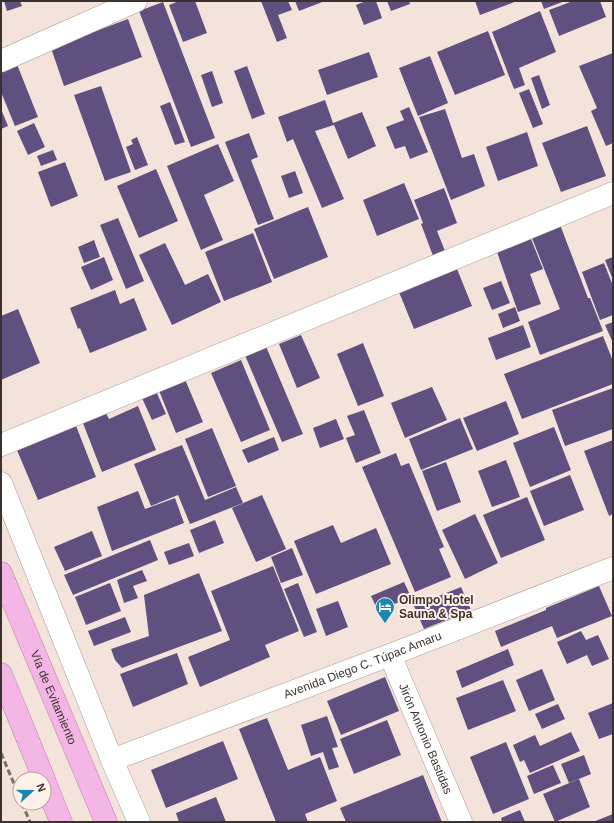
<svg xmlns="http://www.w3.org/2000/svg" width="614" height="823" viewBox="0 0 614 823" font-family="Helvetica,sans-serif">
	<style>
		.building { fill: #5f5080 }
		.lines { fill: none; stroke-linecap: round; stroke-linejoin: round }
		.street-casing { stroke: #ad9d95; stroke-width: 23 }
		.highway-casing { stroke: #b287a5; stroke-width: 23 }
		.street { stroke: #fff; stroke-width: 22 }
		.highway { stroke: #f3b5e4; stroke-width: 22 }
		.rail { stroke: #796e69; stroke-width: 3; stroke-dasharray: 6 3; stroke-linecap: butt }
		.labels { text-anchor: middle; stroke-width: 4; stroke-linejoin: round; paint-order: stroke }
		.poi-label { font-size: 12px; font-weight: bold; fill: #39322f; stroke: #fff1ea; text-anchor: start }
		.street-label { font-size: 12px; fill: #39322f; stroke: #fff1ea }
	</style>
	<rect width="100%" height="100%" fill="#f4e3da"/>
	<g class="building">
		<path d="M4 1H20L22 6 7 11Z"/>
		<path d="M179 1H195L207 33 183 42 169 5Z"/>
		<path d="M261 1H288L292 10 278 15 287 38 277 42Z"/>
		<path d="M295 1H325L299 11Z"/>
		<path d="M366 1H376L382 18 364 25 356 5Z"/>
		<path d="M387 1H409L410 4 391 11Z"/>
		<path d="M475 1H517L480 15Z"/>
		<path d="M541 1H565L544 9Z"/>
		<path d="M573 1H600L606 17 559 36 549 10Z"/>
		<path d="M163 2 215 138 191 147 139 11Z"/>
		<path d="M540 11 556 52 519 68 525 85 514 89 492 32Z"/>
		<path d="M128 19 142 57 64 86 51 48Z"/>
		<path d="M488 31 505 75 455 95 437 52Z"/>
		<path d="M369 52 378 77 327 95 318 70Z"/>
		<path d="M613 53V143L606 146 591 111 597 108 579 66Z"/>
		<path d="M430 56 448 103 418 116 399 68Z"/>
		<path d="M16 62 38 117 15 126 1 92V68Z"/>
		<path d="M247 66 265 114 252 119 234 71Z"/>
		<path d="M212 71 223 103 212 107 201 75Z"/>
		<path d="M539 75 550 105 542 109 531 78Z"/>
		<path d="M101 86 131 172 105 181 74 95Z"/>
		<path d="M529 89 543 124 533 128 519 93Z"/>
		<path d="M325 100 333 123 362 112 376 146 348 159 334 125 315 131 344 199 322 208 293 139 287 142 278 117Z"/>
		<path d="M170 102 185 142 175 145 160 106Z"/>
		<path d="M409 107 428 152 410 159 405 146 395 149 386 127 404 120 400 111Z"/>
		<path d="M1 109 8 126 1 129Z"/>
		<path d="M445 109 462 158 474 154 485 186 451 200 419 117Z"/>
		<path d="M34 123 45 147 28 155 17 131Z"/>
		<path d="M587 126 606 176 561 192 542 143Z"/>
		<path d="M527 132 538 166 498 181 486 147Z"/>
		<path d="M249 133 258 157 251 160 274 219 258 225 225 142Z"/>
		<path d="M137 137 148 165 135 170 126 147 133 144 131 140Z"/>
		<path d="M218 144 234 181 204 195 223 240 201 250 167 166Z"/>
		<path d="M53 150 57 160 41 166 37 156Z"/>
		<path d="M65 162 78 196 51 207 38 172Z"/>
		<path d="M156 169 178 221 139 238 117 186Z"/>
		<path d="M295 171 303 193 289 198 281 176Z"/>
		<path d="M404 183 419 219 377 236 363 200Z"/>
		<path d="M444 188 457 223 437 231 447 256 435 261 421 224 423 223 414 200Z"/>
		<path d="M308 207 328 257 274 279 254 229Z"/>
		<path d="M118 218 144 281 126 289 100 225Z"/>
		<path d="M559 222 588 298H590L603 331 540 355 528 322 560 309 530 233Z"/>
		<path d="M253 233 272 282 224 301 205 252Z"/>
		<path d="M531 239 543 269 530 274 541 304 518 312 497 252Z"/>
		<path d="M94 240 100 257 84 263 78 247Z"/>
		<path d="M165 243 185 285 208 274 221 302 172 325 139 255Z"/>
		<path d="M104 257 113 280 91 290 81 267Z"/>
		<path d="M613 257V280L605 260Z"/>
		<path d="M604 263 613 286V315L600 320 582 272Z"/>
		<path d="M455 264 472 306 414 329 397 287Z"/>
		<path d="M501 281 510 303 492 310 483 288Z"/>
		<path d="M115 290 120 304 134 298 147 330 90 353 80 328 78 329 70 308Z"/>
		<path d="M515 307 520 321 503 328 498 314Z"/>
		<path d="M18 309 40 363 1 380V316Z"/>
		<path d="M613 322V343L605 325Z"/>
		<path d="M523 325 531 347 496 360 488 338Z"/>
		<path d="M301 335 320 378 297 388 279 344Z"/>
		<path d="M603 336 613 361V384L522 419 504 374Z"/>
		<path d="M363 343 384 396 358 406 337 354Z"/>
		<path d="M265 344 303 434 282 442 244 353Z"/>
		<path d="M241 360 270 430 241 442 211 373Z"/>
		<path d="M184 377 203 422 176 433 158 388Z"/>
		<path d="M432 387 447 420 405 438 391 403Z"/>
		<path d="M613 388V429L565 446 552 410Z"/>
		<path d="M156 391 166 414 152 420 142 398Z"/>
		<path d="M506 401 519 434 477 451 463 418Z"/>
		<path d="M138 406 156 450 102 472 81 418 104 409 109 419Z"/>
		<path d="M364 410 381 453 356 463 346 438 355 435 347 416Z"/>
		<path d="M73 418 96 477 38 500 14 443Z"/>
		<path d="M460 418 473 449 421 470 409 439Z"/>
		<path d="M336 419 344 439 320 448 313 428Z"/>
		<path d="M554 427 571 470 530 487 513 443Z"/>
		<path d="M212 428 236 486 208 497 185 439Z"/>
		<path d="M274 437 279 450 248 463 242 450Z"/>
		<path d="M613 440V514L609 516 584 451Z"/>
		<path d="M182 445 205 500 236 487 243 503 190 524 178 495 151 506 134 464Z"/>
		<path d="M396 453 401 466 409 463 444 547 439 549 451 577 415 592 362 467Z"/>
		<path d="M506 460 520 497 492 507 478 471Z"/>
		<path d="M446 462 461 502 437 511 422 471Z"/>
		<path d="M570 475 584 510 544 526 530 491Z"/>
		<path d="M138 491 145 509 175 498 184 523 112 551 97 507Z"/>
		<path d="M262 495 286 549 256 562 232 508Z"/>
		<path d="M527 497 545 540 501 558 483 515Z"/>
		<path d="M475 514 498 563 465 579 442 530Z"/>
		<path d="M215 520 224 543 199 553 190 530Z"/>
		<path d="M333 525 341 543 376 528 391 564 316 594 294 541Z"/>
		<path d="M92 531 102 556 65 571 54 547Z"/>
		<path d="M150 540 158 560 73 595 64 575Z"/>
		<path d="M189 543 194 556 169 565 164 552Z"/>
		<path d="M292 548 303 575 281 583 271 557Z"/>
		<path d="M273 566 299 631 265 645 270 657 200 687 188 657 230 640 211 591Z"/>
		<path d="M142 570 147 581 133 586 138 598 124 603 117 580Z"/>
		<path d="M199 573 222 631 122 668 115 660 111 649 149 636 144 595Z"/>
		<path d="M404 582 411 597 378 611 371 596Z"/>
		<path d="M110 583 121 611 86 625 75 597Z"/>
		<path d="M298 583 317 632 304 637 284 589Z"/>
		<path d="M599 586 612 616 557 638 552 626 501 647 495 631 546 610V608Z"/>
		<path d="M461 587 471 610 424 629 414 606Z"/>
		<path d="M338 601 348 627 326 636 316 609Z"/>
		<path d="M125 617 131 632 94 646 88 631Z"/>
		<path d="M581 631 586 640 598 635 609 659 592 666 587 655 567 664 557 642Z"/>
		<path d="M508 649 514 665 462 688 456 671Z"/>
		<path d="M177 653 188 684 133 707 120 674Z"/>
		<path d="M542 669 555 700 529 711 516 680Z"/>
		<path d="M385 677 399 711 341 735 327 701Z"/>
		<path d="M503 680 516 711 468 730 456 698Z"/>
		<path d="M613 703V734L599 739 588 713Z"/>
		<path d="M558 704 565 719 542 729 535 714Z"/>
		<path d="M327 716 338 747 332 748 339 767 329 770 323 752 311 756 301 725Z"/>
		<path d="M267 718 288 770 320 757 337 801 305 814 308 822H276L239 729Z"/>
		<path d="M387 720 401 755 354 774 340 739Z"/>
		<path d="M571 732 580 751 530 773 524 760 520 762 513 745 535 735 540 746Z"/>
		<path d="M223 741 238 779 166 808 151 770Z"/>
		<path d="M506 742 529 799 493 814 470 757Z"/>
		<path d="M584 755 591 774 569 783 561 764Z"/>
		<path d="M553 765 561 783 534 794 527 776Z"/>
		<path d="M423 775 442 822H346L340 808Z"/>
		<path d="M579 779 590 807 555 822 543 794Z"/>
		<path d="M216 797 226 822H179L176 813Z"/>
		<path d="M520 810 525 822H502L501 818Z"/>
		<path d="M613 814V822H593Z"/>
	</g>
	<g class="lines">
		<g class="street-casing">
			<g id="street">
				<path d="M1 61 136 1"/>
				<path d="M1 445 613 193"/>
				<path d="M1 483 112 760 139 822"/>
				<path id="s1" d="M390 655 461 822"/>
				<path id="s2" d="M112 760 390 655 613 568"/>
			</g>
		</g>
		<g class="highway-casing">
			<g id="highway">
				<path id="s3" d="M1 573 106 822"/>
				<path d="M1 674 44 779"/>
				<path d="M44 780 61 822"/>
			</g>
		</g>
		<use href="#street" class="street"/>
		<use href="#highway" class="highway"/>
		<g class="rail">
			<path d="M1 753 20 798"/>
			<path d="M22 803 30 822"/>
		</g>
	</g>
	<defs>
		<g id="hotel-pin" transform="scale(1)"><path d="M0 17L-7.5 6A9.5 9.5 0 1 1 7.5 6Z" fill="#1a87ae" stroke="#fff1ea"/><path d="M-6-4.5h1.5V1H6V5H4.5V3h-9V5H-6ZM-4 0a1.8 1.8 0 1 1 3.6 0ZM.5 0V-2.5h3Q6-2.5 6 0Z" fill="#fff"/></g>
	</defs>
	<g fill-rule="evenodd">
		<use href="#hotel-pin" x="385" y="607"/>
	</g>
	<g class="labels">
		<g class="poi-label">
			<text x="399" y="604">Olimpo Hotel<tspan x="399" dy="14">Sauna &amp; Spa</tspan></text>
		</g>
		<g class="street-label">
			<text dy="4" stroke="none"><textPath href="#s2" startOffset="268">Avenida Diego C. Túpac Amaru</textPath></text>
			<text dy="4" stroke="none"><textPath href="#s3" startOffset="135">Vía de Evitamiento</textPath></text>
			<text dy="4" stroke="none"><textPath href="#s1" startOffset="91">Jirón Antonio Bastidas</textPath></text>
		</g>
	</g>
	<rect width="614" height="823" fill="none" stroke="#39322f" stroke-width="4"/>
	<g transform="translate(32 791) rotate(69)"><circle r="19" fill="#fff1ea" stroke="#b0a59f"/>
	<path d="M0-3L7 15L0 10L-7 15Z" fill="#1a87ae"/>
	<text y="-6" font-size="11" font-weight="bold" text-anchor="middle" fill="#39322f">N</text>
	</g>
</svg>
